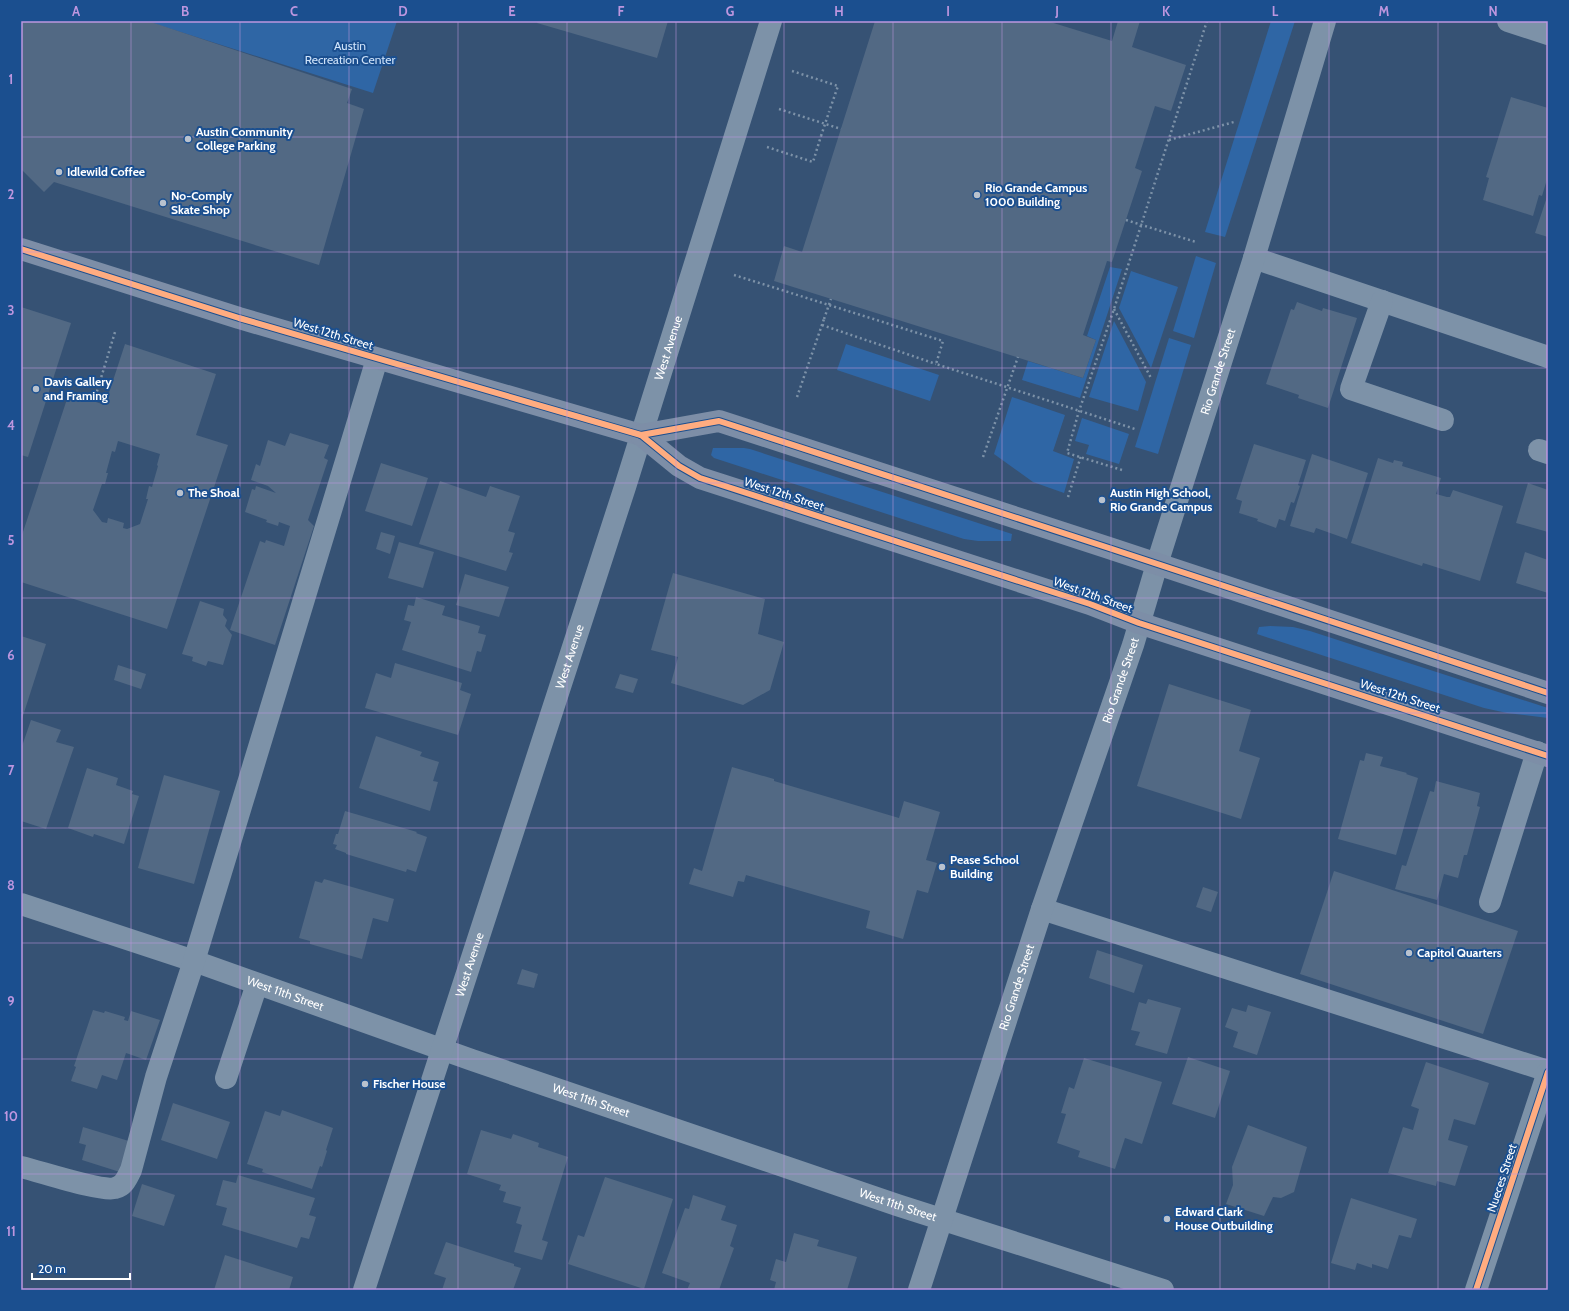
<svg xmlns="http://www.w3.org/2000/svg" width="1569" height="1311" viewBox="0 0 1569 1311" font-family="Cabin,sans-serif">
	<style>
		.green { fill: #2f66a5 }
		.building { fill: #526984; fill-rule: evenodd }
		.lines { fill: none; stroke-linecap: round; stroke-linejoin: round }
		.path { stroke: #7d92a8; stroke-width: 2.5; stroke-dasharray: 2 3; stroke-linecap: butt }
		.minor { stroke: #7d92a8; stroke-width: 22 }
		.major { stroke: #7d8ea7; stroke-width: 22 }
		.path-bridge { stroke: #7d92a8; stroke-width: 2.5; stroke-dasharray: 2 3; stroke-linecap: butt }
		.cycleway-casing { stroke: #1b4f8f; stroke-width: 8 }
		.cycleway { stroke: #ffac80; stroke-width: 6 }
		.grid { fill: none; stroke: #bd96df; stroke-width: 1; stroke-opacity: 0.55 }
		.poi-dot { fill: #b9c2ce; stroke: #1b4f8f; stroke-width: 1.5 }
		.labels { text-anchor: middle; stroke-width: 4; stroke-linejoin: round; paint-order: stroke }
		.park-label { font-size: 12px; fill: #cfe3fa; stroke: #1b4f8f }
		.poi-label { font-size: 12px; font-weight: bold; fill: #fff; stroke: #1b4f8f; text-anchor: start }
		.street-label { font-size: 12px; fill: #fff; stroke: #1b4f8f }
		.neatline { fill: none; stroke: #bd96df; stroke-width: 1.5 }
		.grid-label { font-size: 13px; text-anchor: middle; font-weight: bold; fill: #bd96df }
	</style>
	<rect width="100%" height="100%" fill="#365274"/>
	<g class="green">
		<path d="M146 21H397L373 93Z"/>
		<path d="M1271 21H1295L1225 237 1205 232Z"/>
		<path d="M1196 256 1216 263 1194 338 1173 331Z"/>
		<path d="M1110 267 1122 269 1080 398 1022 380 1028 361 1083 378 1096 340 1087 336Z"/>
		<path d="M1131 271 1178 287 1151 368 1119 308Z"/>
		<path d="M1114 321 1146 382 1138 411 1089 397Z"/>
		<path d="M1169 338 1191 345 1158 454 1135 447Z"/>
		<path d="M846 344 939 375 930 401 837 370Z"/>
		<path d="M1012 397 1065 415 1053 451 1074 459 1064 493 1033 482 994 454Z"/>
		<path d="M1082 418 1129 434 1119 464 1086 454 1089 445 1075 441Z"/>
		<path d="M713 448H744L750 449 1012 534 1011 541H978L964 539 714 458 711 455Z"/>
		<path d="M1270 626 1293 627 1310 631 1548 708V718L1507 713 1484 708 1257 634 1259 627Z"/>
	</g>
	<g class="building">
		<path d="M21 21H148L352 89 347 103 364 109 319 265 54 182 44 192 21 169Z"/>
		<path d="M538 21H668L657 58 537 23Z"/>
		<path d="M875 21H1047L1112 41 1118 21H1140L1132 47 1186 65 1171 111 1155 106 1135 168 1142 171 1112 262 1107 261 1083 335 1096 340 1083 378 774 281 784 246 802 252Z"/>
		<path d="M1511 97 1548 108V176L1542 196 1539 195 1533 216 1483 200 1489 178 1486 177Z"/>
		<path d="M1548 194V237L1535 233Z"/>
		<path d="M1297 302 1322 311 1323 308 1357 318 1328 408 1298 398 1299 395 1266 384 1291 309 1294 310Z"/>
		<path d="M21 307 71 323 28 457 21 455Z"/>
		<path d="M125 344 216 374 196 435 228 445 167 629 21 582V538L69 393 105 405ZM118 441 160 454 157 465 158 466 152 487 149 486 146 499H148L140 524 127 529 123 528 124 523 108 518 107 523 102 522 93 510 102 484H105L108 473H106L112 451 115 452Z"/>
		<path d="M290 433 329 445 324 458 328 460 308 520 314 526 275 645 230 630 260 541 265 543 266 540 284 546 290 526 279 522 278 526 266 522 267 520 245 512 252 489 255 490 256 486 276 493 268 486 251 480 256 464 260 466 268 440 285 446Z"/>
		<path d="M1254 444 1306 460 1298 485 1300 486 1294 503 1291 502 1285 521 1279 519 1276 528 1257 521 1258 519 1239 513 1242 501 1236 499Z"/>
		<path d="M1312 454 1368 473 1347 539 1316 528 1314 533 1290 526Z"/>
		<path d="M1378 458 1393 463 1394 460 1403 462 1402 466 1441 478 1436 494 1447 497H1450L1453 490 1503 506 1480 581 1423 563 1422 566 1351 543Z"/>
		<path d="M381 463 428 478 412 526 365 511Z"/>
		<path d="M440 481 486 497 490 486 520 496 508 531 515 533 509 552 513 553 506 571 419 544Z"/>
		<path d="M1528 483 1548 490V532L1516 523Z"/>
		<path d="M381 532 395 536 390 554 376 549Z"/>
		<path d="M399 542 434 552 423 588 388 578Z"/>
		<path d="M1525 552 1548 560V593L1516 583Z"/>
		<path d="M673 573 765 599 758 634 784 642 770 690 743 705 671 683 678 657 651 650Z"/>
		<path d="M465 574 509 587 499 617 456 605Z"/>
		<path d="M416 597 445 606 442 615 480 626 478 633 486 635 481 652 477 651 471 672 402 650 411 622 404 620 408 605 414 606Z"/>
		<path d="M200 601 224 609 223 615 227 620 225 626 232 635 223 665 208 661 206 666 192 661 193 657 182 654Z"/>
		<path d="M21 636 46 644 21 722Z"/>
		<path d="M395 663 462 683 460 690 471 694 458 735 365 708 376 673 391 678Z"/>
		<path d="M118 665 146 674 141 689 114 680Z"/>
		<path d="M620 674 638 679 633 693 615 688Z"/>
		<path d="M1169 684 1251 710 1239 751 1260 758 1241 819 1137 786Z"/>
		<path d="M31 720 61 730 56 742 74 747 46 829 21 821V749Z"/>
		<path d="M376 736 422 752 420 756 439 762 433 781 438 782 430 811 359 788Z"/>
		<path d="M1366 753 1383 757 1380 766 1407 773 1406 774 1418 778 1396 855 1338 839 1360 760 1364 761Z"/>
		<path d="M732 767 774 779V781L899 818 904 801 940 812 926 860 937 863 928 893 917 890 903 939 866 928 870 911 746 875 744 882 738 881 733 897 689 884 694 868 702 871Z"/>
		<path d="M87 768 118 778 116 785 133 791 132 794 139 796 124 844 94 834 93 837 68 828Z"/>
		<path d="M164 775 220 791 194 884 138 868Z"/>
		<path d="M1436 781 1480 793 1477 806 1480 807 1467 855H1464L1458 878 1444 874 1437 900 1395 889 1402 865 1406 866 1430 791 1434 792Z"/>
		<path d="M345 811 417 832 416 833 427 837 416 872 407 869 406 872 346 854V853L335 849 337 845 333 844 336 834H338Z"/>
		<path d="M1334 871 1518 931 1483 1034 1300 974Z"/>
		<path d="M324 879 394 899 388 922 373 918 362 959 310 944V941L299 938 315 881 322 883Z"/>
		<path d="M1203 887 1218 892 1211 912 1196 907Z"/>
		<path d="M1097 950 1143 965 1134 993 1089 978Z"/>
		<path d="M522 969 538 974 534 988 517 984Z"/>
		<path d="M1148 999 1181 1008 1167 1054 1135 1045 1140 1032 1131 1030 1139 1002 1146 1004Z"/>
		<path d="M1248 1005 1271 1012 1257 1055 1233 1047 1238 1032 1225 1027 1232 1008 1246 1012Z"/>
		<path d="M93 1010 104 1013 105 1011 125 1017 124 1020 128 1021 131 1011 160 1020 146 1060 126 1053 117 1080 102 1075 97 1089 71 1081 76 1067 74 1066Z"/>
		<path d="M1188 1057 1230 1071 1215 1118 1172 1104Z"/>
		<path d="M1084 1058 1162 1082 1142 1144 1125 1138 1115 1169 1078 1157 1080 1151 1057 1143 1066 1114 1061 1113 1069 1087 1074 1089Z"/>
		<path d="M1426 1062 1489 1083 1475 1125 1454 1119 1448 1140 1468 1146 1455 1186 1437 1181 1436 1186 1388 1173 1403 1127 1413 1130 1419 1109 1411 1106Z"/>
		<path d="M173 1103 230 1122 217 1159 161 1140Z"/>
		<path d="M282 1110 333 1128 326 1150 327 1151 322 1167 320 1166 312 1189 262 1172 263 1169 247 1164 265 1111 280 1116Z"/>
		<path d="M1248 1125 1307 1147 1294 1192 1281 1198 1273 1197 1264 1216 1226 1204 1233 1185 1232 1167Z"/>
		<path d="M83 1127 132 1142 123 1173 82 1160 86 1145 79 1143Z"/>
		<path d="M481 1130 511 1139 513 1134 539 1143 538 1147 568 1157 542 1240 548 1242 542 1260 514 1252 522 1225 516 1223 521 1207 503 1202 506 1192 499 1190 501 1185 467 1174Z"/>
		<path d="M238 1175 315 1198 309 1215 316 1217 309 1239 301 1237 297 1248 222 1225 227 1208 216 1205 223 1180 236 1183Z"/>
		<path d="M605 1177 673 1199 644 1289 568 1264 578 1235 584 1237Z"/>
		<path d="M142 1184 175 1195 164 1226 132 1216Z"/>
		<path d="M693 1195 726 1206 721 1220 737 1225 730 1246 734 1248 719 1290H687L690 1283 662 1273 685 1208 689 1209Z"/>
		<path d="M1351 1198 1417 1219 1411 1238 1399 1235 1388 1269 1372 1264V1268L1357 1263 1355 1270 1331 1263Z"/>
		<path d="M794 1233 819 1240 817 1246 857 1257 847 1290H774L776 1282 770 1280 776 1259 786 1262Z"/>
		<path d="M446 1242 514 1264V1266L521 1268 513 1290H442L446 1278 434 1274Z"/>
		<path d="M225 1255 293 1277 289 1290H214Z"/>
	</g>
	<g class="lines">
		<g class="path">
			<path d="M792 71 838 86 829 112"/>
			<path d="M779 109 841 129"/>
			<path d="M1169 140 1234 122"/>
			<path d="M767 147 813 162 821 136"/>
			<path d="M1126 220 1196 242"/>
			<path d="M734 275 943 341 936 364 1135 429"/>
			<path d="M1114 309 1151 378"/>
			<path d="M822 325 936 364"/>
			<path d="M797 397 824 319"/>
			<path d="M94 401 115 332"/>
			<path d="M983 457 1018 357"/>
			<path d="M1122 470 1067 453 1079 411 1114 309 1207 21"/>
			<path d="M1068 497 1081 456"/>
		</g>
		<g class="minor">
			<path d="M1508 21 1548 34"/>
			<path d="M1254 258 1548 357"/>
			<path d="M1382 301 1351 389 1443 420"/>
			<path d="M1539 450 1548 453"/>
			<path d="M1490 902 1537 752"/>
			<path id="s1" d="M21 904 194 961 472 1060 897 1205 1163 1290"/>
			<path d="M1042 909 1548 1071"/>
			<path d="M226 1078 257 984"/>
			<path d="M21 1167C39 1171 101 1192 115 1188 124 1186 127 1178 131 1170L156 1077 194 961 377 359"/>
			<path id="s2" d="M364 1290 625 487 771 21"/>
			<path id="s3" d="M919 1290 1042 909 1133 645 1157 564 1254 258 1325 21"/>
			<path d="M1476 1290 1548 1072"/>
		</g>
		<g class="major">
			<path d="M21 249 239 318 641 435 679 466 700 478 1090 604 1139 623 1548 756"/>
			<path d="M641 435 719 421 1109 548 1548 693"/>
		</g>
		<g class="path-bridge">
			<path d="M821 136 829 112"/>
			<path d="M824 319 831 299"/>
		</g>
		<g class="cycleway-casing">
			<g id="cycleway">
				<path d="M21 249 239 318 641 435 679 466 700 478 1090 604 1139 623 1548 756"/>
				<path d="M641 435 719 421 1109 548 1548 693"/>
				<path d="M1476 1290 1548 1072"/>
			</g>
		</g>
		<use href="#cycleway" class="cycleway"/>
	</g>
	<path class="grid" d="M131 21V1290M240 21V1290M349 21V1290M458 21V1290M567 21V1290M676 21V1290M784 21V1290M893 21V1290M1002 21V1290M1111 21V1290M1220 21V1290M1329 21V1290M1438 21V1290M21 137H1548M21 252H1548M21 368H1548M21 483H1548M21 598H1548M21 713H1548M21 828H1548M21 943H1548M21 1059H1548M21 1174H1548"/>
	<g class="poi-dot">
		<circle cx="188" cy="139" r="4"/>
		<circle cx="59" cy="172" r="4"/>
		<circle cx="977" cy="195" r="4"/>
		<circle cx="163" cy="203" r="4"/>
		<circle cx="36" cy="389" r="4"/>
		<circle cx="180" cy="493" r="4"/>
		<circle cx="1102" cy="500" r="4"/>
		<circle cx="942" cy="867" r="4"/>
		<circle cx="1409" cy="953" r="4"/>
		<circle cx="365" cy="1084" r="4"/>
		<circle cx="1167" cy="1219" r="4"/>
	</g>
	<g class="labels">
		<g class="park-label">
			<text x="350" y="50">Austin<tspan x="350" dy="14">Recreation Center</tspan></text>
		</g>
		<g class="poi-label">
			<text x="196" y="136">Austin Community<tspan x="196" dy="14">College Parking</tspan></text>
			<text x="67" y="176">Idlewild Coffee</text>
			<text x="985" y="192">Rio Grande Campus<tspan x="985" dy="14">1000 Building</tspan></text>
			<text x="171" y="200">No-Comply<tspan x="171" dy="14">Skate Shop</tspan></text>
			<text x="44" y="386">Davis Gallery<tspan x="44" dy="14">and Framing</tspan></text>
			<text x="188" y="497">The Shoal</text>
			<text x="1110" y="497">Austin High School,<tspan x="1110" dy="14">Rio Grande Campus</tspan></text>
			<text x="950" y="864">Pease School<tspan x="950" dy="14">Building</tspan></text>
			<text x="1417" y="957">Capitol Quarters</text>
			<text x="373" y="1088">Fischer House</text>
			<text x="1175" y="1216">Edward Clark<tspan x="1175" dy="14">House Outbuilding</tspan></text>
		</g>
		<g class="street-label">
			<text transform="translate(333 334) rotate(17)" y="4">West 12th Street</text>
			<text dy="4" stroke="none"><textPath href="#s2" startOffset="990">West Avenue</textPath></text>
			<text dy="4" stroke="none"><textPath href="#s3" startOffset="966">Rio Grande Street</textPath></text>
			<text transform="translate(784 494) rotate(18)" y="4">West 12th Street</text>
			<text transform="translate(1093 595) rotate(20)" y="4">West 12th Street</text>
			<text dy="4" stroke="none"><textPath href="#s2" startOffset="666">West Avenue</textPath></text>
			<text dy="4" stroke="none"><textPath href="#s3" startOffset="642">Rio Grande Street</textPath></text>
			<text transform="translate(1400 696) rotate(18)" y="4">West 12th Street</text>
			<text dy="4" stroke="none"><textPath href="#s2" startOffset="342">West Avenue</textPath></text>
			<text dy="4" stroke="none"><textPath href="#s3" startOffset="318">Rio Grande Street</textPath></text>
			<text dy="4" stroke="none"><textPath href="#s1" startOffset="279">West 11th Street</textPath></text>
			<text dy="4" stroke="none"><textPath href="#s1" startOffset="603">West 11th Street</textPath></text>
			<text transform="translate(1502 1178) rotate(-72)" y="4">Nueces Street</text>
			<text dy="4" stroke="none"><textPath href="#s1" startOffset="927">West 11th Street</textPath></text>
		</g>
	</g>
	<rect width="1569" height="1311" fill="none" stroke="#1b4f8f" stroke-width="44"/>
	<path d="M32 1273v6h98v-6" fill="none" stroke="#ffffff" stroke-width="2"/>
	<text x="38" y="1273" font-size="12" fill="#ffffff" stroke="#1b4f8f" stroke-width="3" paint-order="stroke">20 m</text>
	<rect x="22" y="22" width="1525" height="1267" class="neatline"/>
	<g class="grid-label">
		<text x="76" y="16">A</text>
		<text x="185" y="16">B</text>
		<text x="294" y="16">C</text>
		<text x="403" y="16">D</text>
		<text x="512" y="16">E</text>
		<text x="621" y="16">F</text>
		<text x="730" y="16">G</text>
		<text x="839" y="16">H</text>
		<text x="948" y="16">I</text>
		<text x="1057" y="16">J</text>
		<text x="1166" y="16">K</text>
		<text x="1275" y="16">L</text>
		<text x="1384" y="16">M</text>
		<text x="1493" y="16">N</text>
		<text x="11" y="84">1</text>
		<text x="11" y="199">2</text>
		<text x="11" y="315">3</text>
		<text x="11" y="430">4</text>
		<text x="11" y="545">5</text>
		<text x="11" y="660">6</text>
		<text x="11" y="775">7</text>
		<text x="11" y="890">8</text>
		<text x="11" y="1006">9</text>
		<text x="11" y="1121">10</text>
		<text x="11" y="1236">11</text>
	</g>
</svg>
